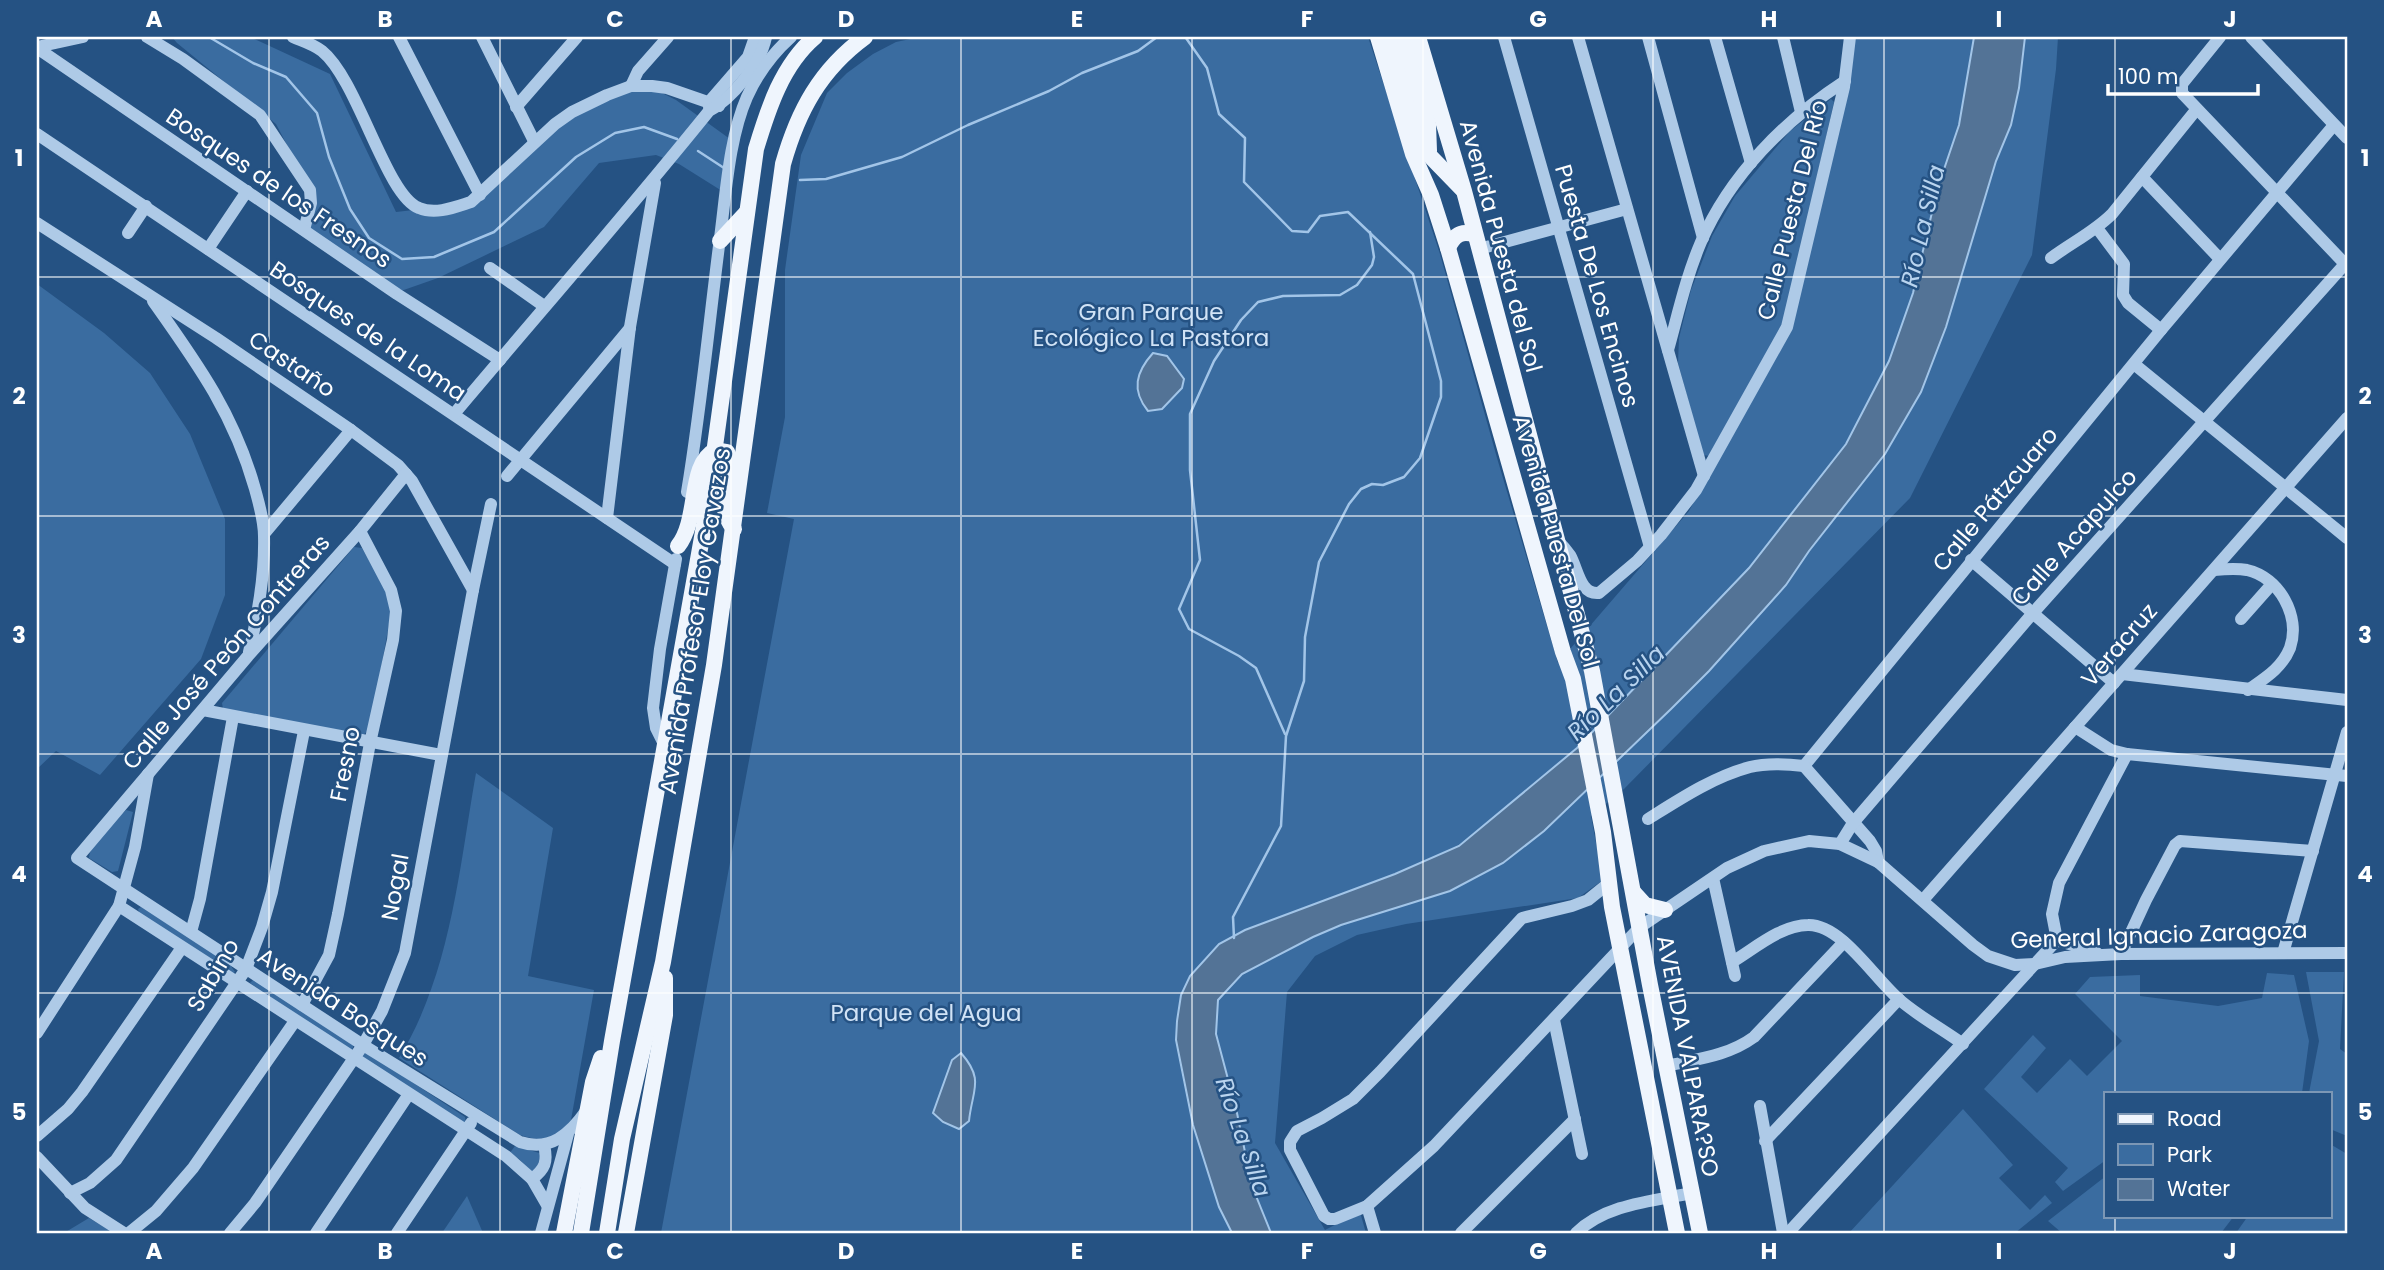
<svg xmlns="http://www.w3.org/2000/svg" width="2384" height="1270" viewBox="0 0 2384 1270" font-family="Poppins,sans-serif">
	<style>
		.green { fill: #3a6ca0 }
		.water { fill: #537396; stroke: #a2c5e8; stroke-width: 2 }
		.lines { fill: none; stroke-linecap: round; stroke-linejoin: round }
		.stream { stroke: #a2c5e8; stroke-width: 2.5 }
		.minor { stroke: #aecae7; stroke-width: 12 }
		.major { stroke: #eff5fd; stroke-width: 16 }
		.grid { fill: none; stroke: #fff; stroke-width: 2; stroke-opacity: 0.55 }
		.labels { text-anchor: middle; stroke-width: 5; stroke-linejoin: round; paint-order: stroke }
		.street-label { font-size: 23px; fill: #fff; stroke: #255283 }
		.park-label { font-size: 23px; fill: #d1e3f6; stroke: #255283 }
		.water-label { font-size: 24px; font-style: italic; fill: #b9d4ef; stroke: #255283 }
		.neatline { fill: none; stroke: #fff; stroke-width: 2.5 }
		.grid-label { font-size: 23px; text-anchor: middle; font-weight: bold; fill: #fff }
	</style>
	<rect width="100%" height="100%" fill="#255283"/>
	<g class="green">
		<path d="M172 37H250L330 74 396 212 475 203 573 114 631 88 660 92 676 100 730 139 722 191 679 164 656 155 599 163 544 227 438 278 398 292 306 230 312 193 276 124 177 43Z"/>
		<path d="M920 37H1368L1440 254 1497 458 1558 663 1689 511 1790 324 1856 37H2058L2056 69 2032 255 1910 498 1624 789 1591 816 1603 880 1578 898 1406 924 1357 935 1315 956 1287 992 1275 1143 1325 1230 1360 1212 1366 1233H661L794 519 767 513 785 417V270L801 155 827 93 847 73 873 54 896 42Z"/>
		<path d="M1831 99 1834 102 1784 322 1710 456 1703 455 1678 363 1679 338 1691 290 1712 236 1735 196 1790 131Z"/>
		<path d="M37 284 104 333 150 373 190 434 225 519V595L201 659 100 775 56 751 37 769Z"/>
		<path d="M354 547 362 548 387 591 391 613 370 729 362 736 223 709 222 703Z"/>
		<path d="M476 773 553 828 528 976 594 990 571 1120C555 1140 545 1143 520 1135L399 1058C451 973 459 869 476 773Z"/>
		<path d="M126 810 133 812 118 871 112 872 89 858C91 839 113 823 126 810Z"/>
		<path d="M141 907 229 963 235 972 232 974 140 915 138 909Z"/>
		<path d="M2306 972H2344L2340 1049 2347 1054V1136L2330 1129V1093H2309L2319 1041Z"/>
		<path d="M2267 973 2294 975 2309 1041 2302 1093H2106V1160L2063 1191 2055 1182 2068 1168 1984 1089 2033 1035 2046 1048 2021 1077 2037 1093 2070 1059 2087 1076 2122 1041 2075 994 2090 977 2140 975V996L2218 1006 2262 998Z"/>
		<path d="M254 979 353 1045V1048L350 1051 250 983Z"/>
		<path d="M362 1052 368 1053 465 1117 466 1124 363 1060Z"/>
		<path d="M1963 1109 2013 1165 1999 1178 2030 1210 2045 1195 2052 1203 2015 1233H1849Z"/>
		<path d="M2330 1144 2347 1154V1233H2236L2248 1216H2330Z"/>
		<path d="M515 1146 543 1154 544 1163 532 1172 519 1159 509 1154Z"/>
		<path d="M2106 1176V1216H2234L2221 1233H2062L2048 1221Z"/>
		<path d="M467 1196 483 1233H442Z"/>
		<path d="M89 1218 114 1233H64Z"/>
	</g>
	<g class="water">
		<path d="M1974 37H2025L2019 88 2011 125 1996 161 1946 327 1921 392 1885 454 1809 551 1786 585 1709 671 1671 709 1544 831 1503 863 1450 891 1341 925 1313 937 1242 974 1218 1000 1216 1034 1237 1113 1252 1186 1271 1233H1232L1219 1207 1193 1125 1176 1040 1177 1021 1181 995 1190 976 1219 944 1245 930 1395 874 1459 846 1577 748 1749 568 1846 444 1889 361 1913 293 1938 187 1959 125Z"/>
		<path d="M1153 353 1167 356 1184 379 1182 388 1162 409 1148 411C1131 390 1136 372 1153 353Z"/>
		<path d="M961 1053C985 1080 972 1090 969 1121L959 1129 943 1122 933 1113 952 1060Z"/>
	</g>
	<g class="lines">
		<g class="stream">
			<path d="M209 37 253 63 286 77 317 113 329 157 350 209 369 238 402 259 434 257 494 232 576 157 615 133 644 127 677 139"/>
			<path d="M1181 37 1186 38 1207 68 1219 114 1245 138 1244 182 1292 231 1308 232 1320 216 1348 212 1413 274 1441 381V397L1420 458 1404 477 1383 485 1372 484 1361 489 1349 504 1319 562 1305 637 1304 681 1286 736 1281 826 1233 917 1234 938"/>
			<path d="M698 151 724 168"/>
			<path d="M800 180 826 179 902 157 968 125 1049 91 1082 73 1138 51 1157 37"/>
			<path d="M1285 734 1256 668 1239 656 1189 629 1179 609 1200 560 1190 470V414L1214 361 1241 320 1258 302 1283 296 1340 295 1357 285 1372 265 1374 257 1370 232"/>
		</g>
		<g class="minor">
			<path d="M147 37 183 59 260 115 310 190 311 203 304 230"/>
			<path d="M293 37C302 41 313 44 322 51 358 80 386 196 419 208 436 215 455 207 471 202L555 124 572 112 607 95 631 86H652L667 88 719 106"/>
			<path d="M399 37 480 195"/>
			<path d="M482 37 534 141"/>
			<path d="M1504 37 1650 547"/>
			<path d="M1578 37 1704 476"/>
			<path d="M1648 37 1703 238"/>
			<path d="M1715 37 1751 163"/>
			<path d="M1783 37 1801 112"/>
			<path d="M2220 37 2182 84V93L2347 266"/>
			<path d="M2251 37 2347 138"/>
			<path d="M37 47 83 37"/>
			<path d="M37 48 397 294 500 360"/>
			<path d="M631 86 638 71 668 37"/>
			<path d="M516 107 577 37"/>
			<path d="M709 107V102L748 57 755 37"/>
			<path d="M37 134 675 564"/>
			<path d="M2142 177 2220 259"/>
			<path d="M37 223 216 338 351 430 398 465 412 481 473 590"/>
			<path d="M2097 228 2124 264 2123 295 2128 303 2161 330"/>
			<path d="M128 233 146 206"/>
			<path d="M208 249 247 191"/>
			<path d="M1479 249 1627 209"/>
			<path d="M2051 258C2071 243 2094 232 2112 214L2196 110"/>
			<path d="M490 268 544 306"/>
			<path d="M153 301C197 363 234 414 255 489 259 504 264 520 264 536 265 575 258 615 249 652"/>
			<path d="M1668 350C1678 314 1686 277 1701 242 1730 175 1785 120 1845 81"/>
			<path d="M2134 364 2347 538"/>
			<path d="M454 414C539 313 626 214 709 111 732 99 761 63 766 37"/>
			<path d="M406 474 360 531 248 656 77 858 363 1045 520 1142C550 1152 570 1134 586 1111"/>
			<path d="M507 476 630 328"/>
			<path d="M687 492C701 408 709 323 720 238 726 193 729 138 747 97 758 73 772 54 791 37"/>
			<path d="M607 518 630 327 655 183 653 180"/>
			<path d="M264 534 351 430"/>
			<path d="M1559 542C1563 546 1567 551 1570 555 1578 569 1580 595 1599 593L1637 561 1661 535 1696 490 1787 327 1844 87 1850 37"/>
			<path d="M1971 560 2114 683"/>
			<path d="M2214 570C2225 569 2236 568 2247 570 2279 577 2301 616 2290 648 2282 668 2265 678 2248 690"/>
			<path d="M2241 619 2272 584"/>
			<path d="M2122 674 2347 700"/>
			<path d="M203 710 441 755"/>
			<path d="M2075 727 2111 750 2127 754 2347 776"/>
			<path d="M664 744 656 728 653 708 660 649 676 559"/>
			<path d="M1804 766 2161 330 2334 125"/>
			<path d="M1804 766 1870 841 1876 851 1878 862 1973 945 1988 956 2015 965 2035 964 2065 957 2121 954 2347 953"/>
			<path d="M1648 819C1680 799 1713 777 1750 767 1766 763 1787 764 1804 766"/>
			<path d="M1840 844 1853 823 2033 613 2345 264"/>
			<path d="M1713 878 1735 976"/>
			<path d="M1609 883 1588 900 1572 906 1522 918 1380 1072 1353 1099 1322 1118 1297 1131 1290 1142V1150L1324 1216 1329 1219H1335L1367 1206 1434 1146 1640 927 1727 868 1764 851 1809 841 1840 844 1878 862"/>
			<path d="M1923 900 2347 418"/>
			<path d="M119 906 506 1156 532 1179 547 1205"/>
			<path d="M191 932 200 899 233 717"/>
			<path d="M2057 940 2052 914 2059 883 2127 754"/>
			<path d="M2283 953 2347 732"/>
			<path d="M2121 954 2146 900 2175 845 2180 841 2313 851"/>
			<path d="M1732 962C1754 949 1781 925 1808 925 1842 924 1876 981 1901 1001 1920 1017 1942 1029 1963 1044"/>
			<path d="M302 1005 329 955 338 914 370 743 393 640 396 611 391 590 360 531"/>
			<path d="M1554 1020 1582 1154"/>
			<path d="M37 1033 119 906 135 847 148 774"/>
			<path d="M1666 1066C1697 1059 1728 1056 1754 1037L1844 942"/>
			<path d="M1760 1106 1783 1233"/>
			<path d="M37 1136 68 1109 82 1092 181 949"/>
			<path d="M1765 1141 1899 999"/>
			<path d="M37 1157 85 1208 124 1233"/>
			<path d="M532 1179C545 1169 548 1162 544 1145"/>
			<path d="M70 1193 90 1183 116 1160 246 969 262 927 272 892 304 731"/>
			<path d="M1367 1206 1375 1233"/>
			<path d="M129 1233 156 1211 193 1168 295 1021"/>
			<path d="M230 1233 255 1203 363 1045 382 1011 405 953 473 590 491 504"/>
			<path d="M316 1233 409 1094"/>
			<path d="M397 1233 471 1123"/>
			<path d="M541 1233 568 1134"/>
			<path d="M1461 1233 1575 1119"/>
			<path d="M1576 1233C1606 1204 1653 1201 1692 1193"/>
			<path d="M1788 1233 2057 940 2097 953"/>
		</g>
		<g class="major">
			<path d="M1378 37 1413 154 1431 195 1448 248 1563 652 1573 679 1603 832 1612 907 1677 1233"/>
			<path d="M1389 37 1419 137 1428 154 1462 189"/>
			<path d="M1404 37 1428 124 1429 151"/>
			<path d="M1418 37 1464 191 1592 671 1650 985 1700 1233"/>
			<path d="M720 241 747 212"/>
			<path d="M1448 248C1454 235 1462 230 1475 235"/>
			<path d="M678 546C700 518 687 464 716 450L727 452 730 459C727 484 716 507 734 529"/>
			<path d="M1634 893 1645 905 1665 910"/>
			<path d="M564 1233 593 1082 601 1058"/>
			<path d="M581 1233 612 1041 704 526 756 149C768 109 782 65 815 37"/>
			<path d="M607 1233 622 1139 663 962 714 665 783 164C798 111 820 70 865 37"/>
			<path d="M626 1233 665 1015V978"/>
		</g>
	</g>
	<path class="grid" d="M269 37V1233M500 37V1233M731 37V1233M961 37V1233M1192 37V1233M1423 37V1233M1653 37V1233M1884 37V1233M2115 37V1093M37 277H2347M37 516H2347M37 754H2347M37 993H2347M2115 1216V1233"/>
	<g class="labels">
		<g class="street-label">
			<text transform="translate(279 188) rotate(34)" y="8">Bosques de los Fresnos</text>
			<text transform="translate(1792 210) rotate(-76)" y="8">Calle Puesta Del Río</text>
			<text transform="translate(1501 246) rotate(75)" y="8">Avenida Puesta del Sol</text>
			<text transform="translate(1597 286) rotate(74)" y="8">Puesta De Los Encinos</text>
			<text transform="translate(368 331) rotate(34)" y="8">Bosques de la Loma</text>
			<text transform="translate(292 364) rotate(34)" y="8">Castaño</text>
			<text transform="translate(1995 499) rotate(-50)" y="8">Calle Pátzcuaro</text>
			<text transform="translate(2074 537) rotate(-48)" y="8">Calle Acapulco</text>
			<text transform="translate(1556 541) rotate(74)" y="8">Avenida Puesta Del Sol</text>
			<text transform="translate(695 621) rotate(-81)" y="8">Avenida Profesor Eloy Cavazos</text>
			<text transform="translate(2119 645) rotate(-49)" y="8">Veracruz</text>
			<text transform="translate(226 652) rotate(-49)" y="8">Calle José Peón Contreras</text>
			<text transform="translate(345 764) rotate(-79)" y="8">Fresno</text>
			<text transform="translate(395 887) rotate(-80)" y="8">Nogal</text>
			<text transform="translate(2159 935) rotate(-2)" y="8">General Ignacio Zaragoza</text>
			<text transform="translate(213 975) rotate(-60)" y="8">Sabino</text>
			<text transform="translate(343 1007) rotate(33)" y="8">Avenida Bosques</text>
			<text transform="translate(1688 1056) rotate(79)" y="8">AVENIDA VALPARA?SO</text>
		</g>
		<g class="park-label">
			<text x="1151" y="320">Gran Parque<tspan x="1151" dy="26">Ecológico La Pastora</tspan></text>
			<text x="926" y="1021">Parque del Agua</text>
		</g>
		<g class="water-label">
			<text transform="translate(1923 226) rotate(-77)" y="8">Río La Silla</text>
			<text transform="translate(1616 693) rotate(-44)" y="8">Río La Silla</text>
			<text transform="translate(1243 1137) rotate(71)" y="8">Río La Silla</text>
		</g>
	</g>
	<rect width="2384" height="1270" fill="none" stroke="#255283" stroke-width="77"/>
	<rect x="2104" y="1092" width="228" height="126" fill="#255283" stroke="#7c97b5" stroke-width="2"/>
	<rect x="2118" y="1114" width="35" height="10" fill="#eff5fd" stroke="#7c97b5" stroke-width="2"/>
	<text x="2167" y="1126" font-size="21" fill="#ffffff">Road</text>
	<rect x="2118" y="1144" width="35" height="21" fill="#3a6ca0" stroke="#7c97b5" stroke-width="2"/>
	<text x="2167" y="1162" font-size="21" fill="#ffffff">Park</text>
	<rect x="2118" y="1179" width="35" height="21" fill="#537396" stroke="#7c97b5" stroke-width="2"/>
	<text x="2167" y="1196" font-size="21" fill="#ffffff">Water</text>
	<path d="M2108 84v10h150v-10" fill="none" stroke="#ffffff" stroke-width="3.5"/>
	<text x="2118" y="84" font-size="21" fill="#ffffff" stroke="#255283" stroke-width="5" paint-order="stroke">100 m</text>
	<rect x="38" y="38" width="2308" height="1194" class="neatline"/>
	<g class="grid-label">
		<text x="154" y="27">A</text>
		<text x="385" y="27">B</text>
		<text x="615" y="27">C</text>
		<text x="846" y="27">D</text>
		<text x="1077" y="27">E</text>
		<text x="1307" y="27">F</text>
		<text x="1538" y="27">G</text>
		<text x="1769" y="27">H</text>
		<text x="1999" y="27">I</text>
		<text x="2230" y="27">J</text>
		<text x="19" y="166">1</text>
		<text x="2365" y="166">1</text>
		<text x="19" y="404">2</text>
		<text x="2365" y="404">2</text>
		<text x="19" y="643">3</text>
		<text x="2365" y="643">3</text>
		<text x="19" y="882">4</text>
		<text x="2365" y="882">4</text>
		<text x="19" y="1120">5</text>
		<text x="2365" y="1120">5</text>
		<text x="154" y="1259">A</text>
		<text x="385" y="1259">B</text>
		<text x="615" y="1259">C</text>
		<text x="846" y="1259">D</text>
		<text x="1077" y="1259">E</text>
		<text x="1307" y="1259">F</text>
		<text x="1538" y="1259">G</text>
		<text x="1769" y="1259">H</text>
		<text x="1999" y="1259">I</text>
		<text x="2230" y="1259">J</text>
	</g>
</svg>
